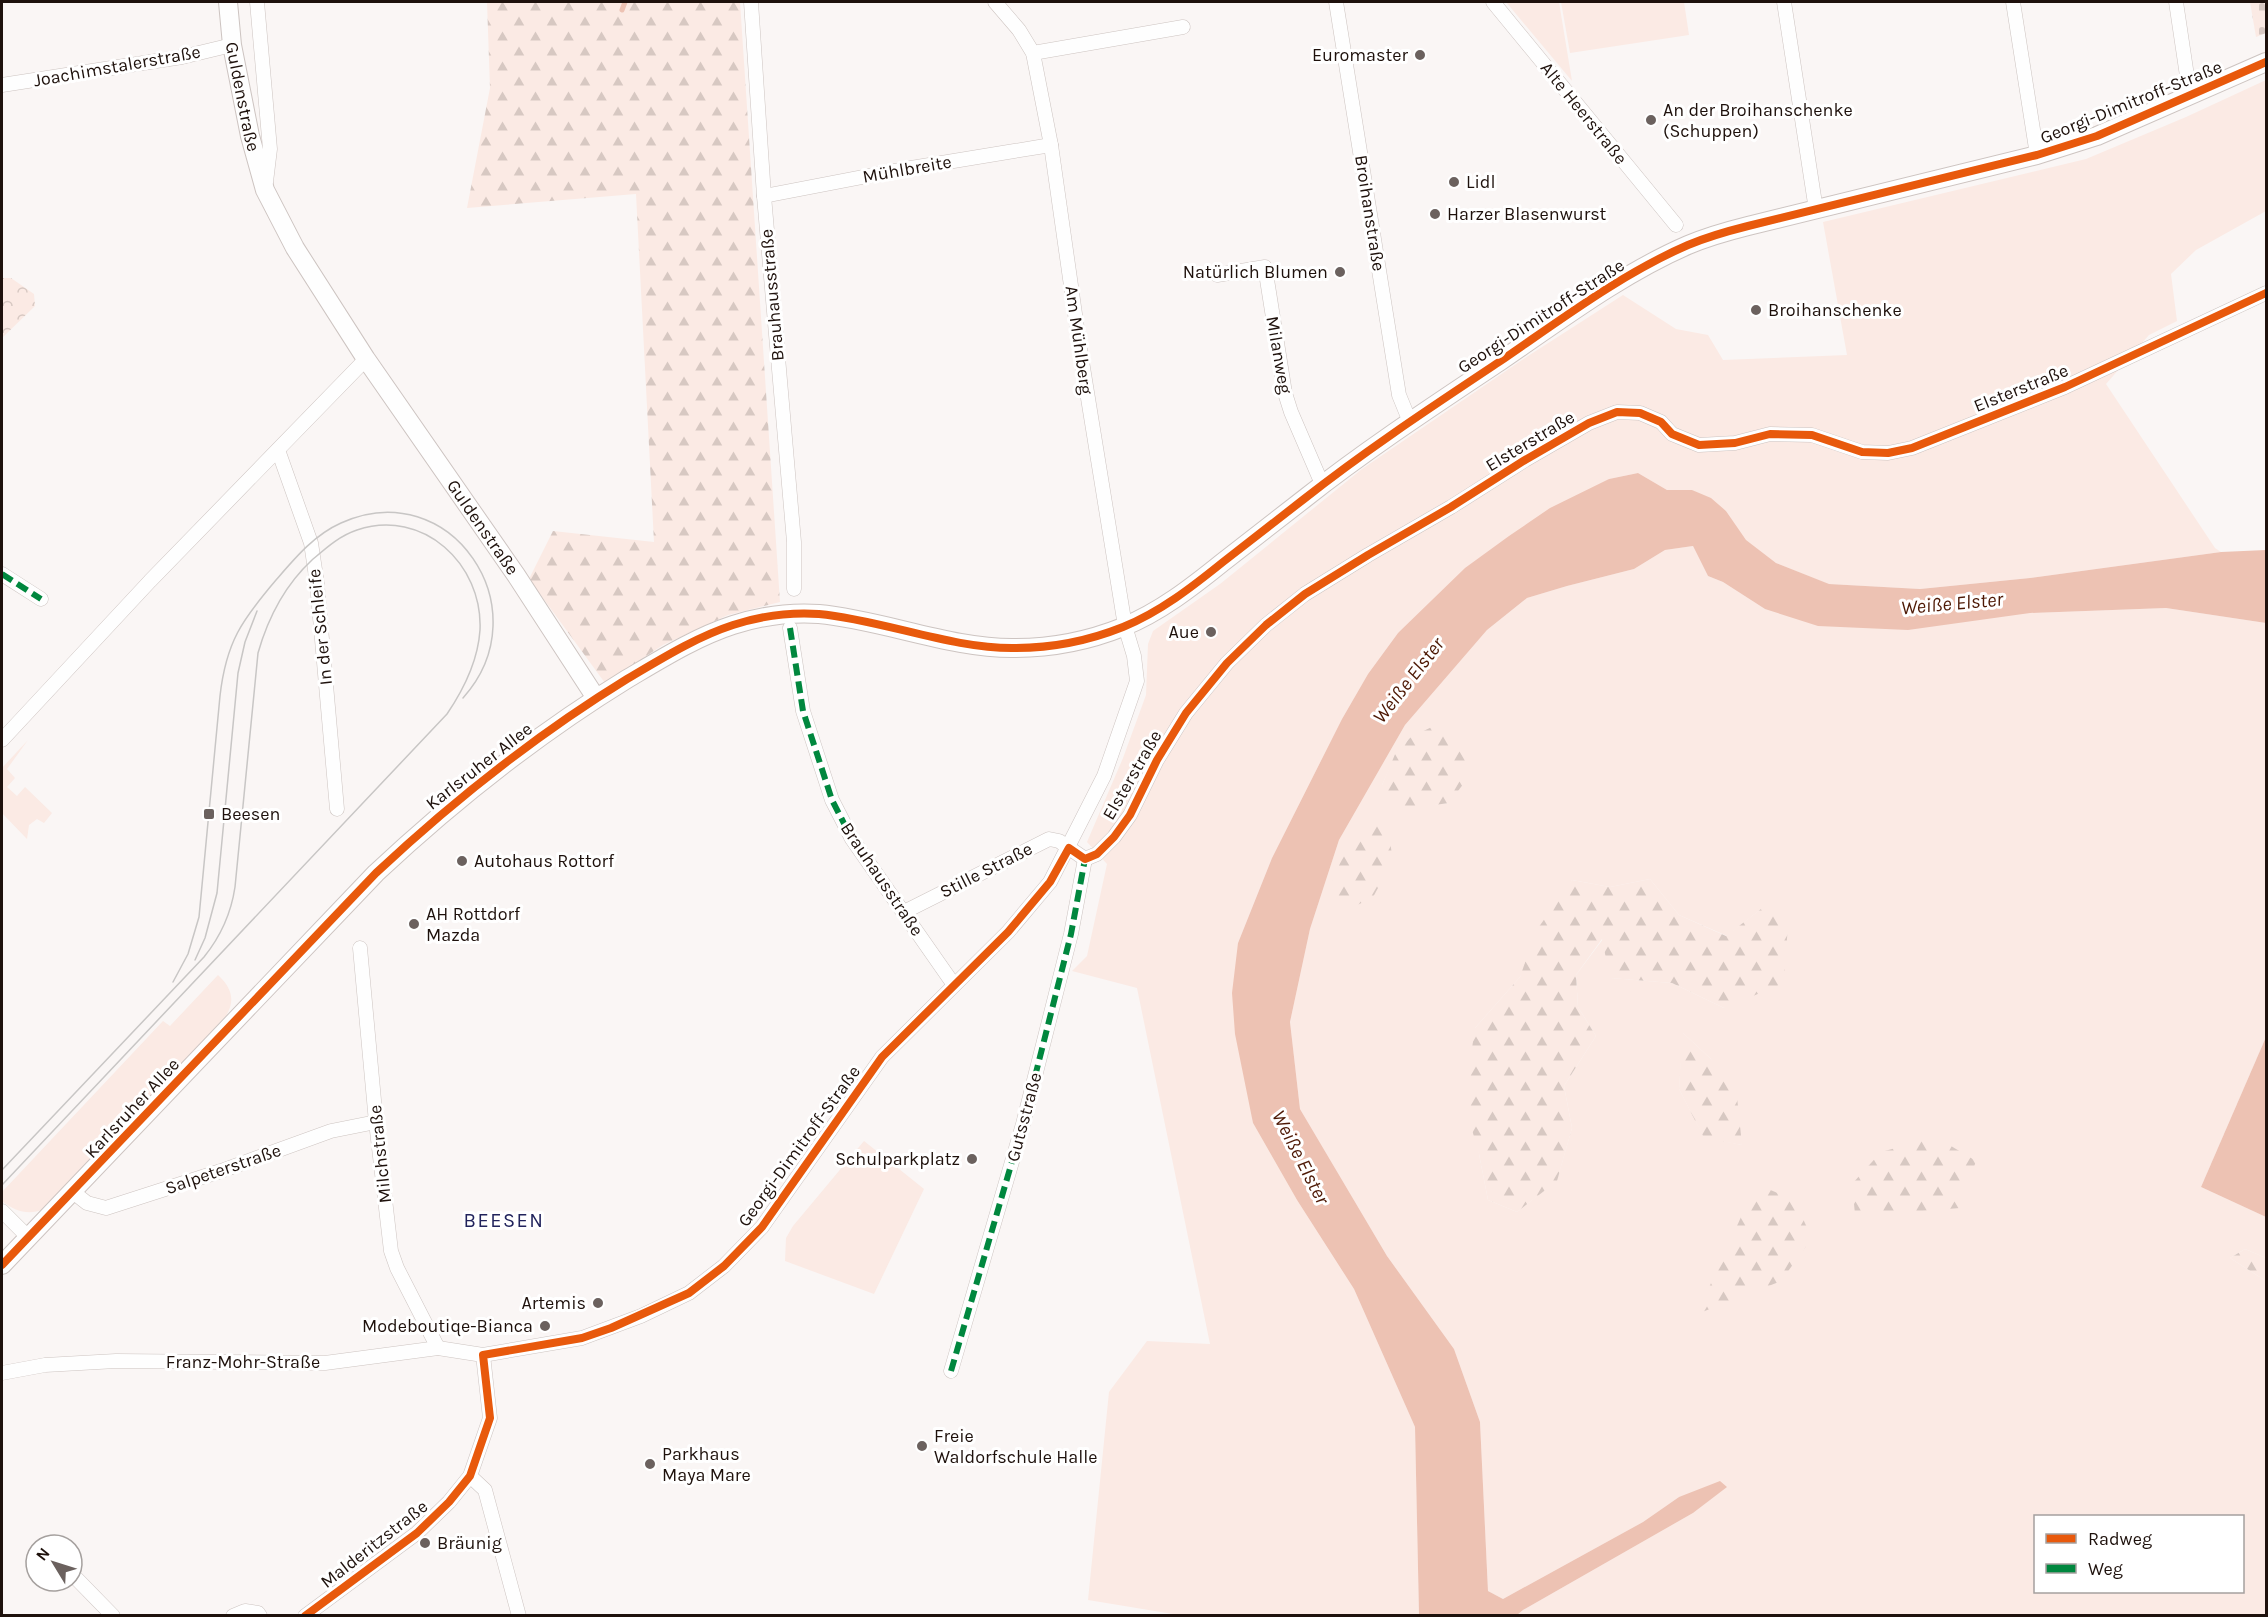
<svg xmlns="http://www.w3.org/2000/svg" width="2268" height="1617" viewBox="0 0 2268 1617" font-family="Karla,sans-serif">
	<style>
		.green { fill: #fbeae4; fill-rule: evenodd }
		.forest { fill: url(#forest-firs) }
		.cemetery { fill: url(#cemetery-stones) }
		.park { fill: url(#park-crowns) }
		.water { fill: #edc2b3 }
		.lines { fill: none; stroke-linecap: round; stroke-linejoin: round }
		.stream { stroke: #edc2b3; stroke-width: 5 }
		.minor-casing { stroke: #cdc4c1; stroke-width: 15 }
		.tertiary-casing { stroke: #cdc4c1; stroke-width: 20 }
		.minor { stroke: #fefefe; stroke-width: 14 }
		.tertiary { stroke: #fefefe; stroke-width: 18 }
		.tram { stroke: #c8c6c5; stroke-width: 1.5 }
		.quiet { stroke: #00873e; stroke-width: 6; stroke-dasharray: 12 6; stroke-linecap: butt }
		.cycleway-casing { stroke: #fff; stroke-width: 11 }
		.cycleway { stroke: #e8590c; stroke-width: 8 }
		.poi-dot { fill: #6b615e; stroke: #fff; stroke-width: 2 }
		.labels { text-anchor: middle; stroke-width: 6; stroke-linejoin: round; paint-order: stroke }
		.poi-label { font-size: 18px; fill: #1e110c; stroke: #fff; text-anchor: start }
		.street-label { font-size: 18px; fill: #1e110c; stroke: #fff }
		.water-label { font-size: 20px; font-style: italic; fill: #4d1804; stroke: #fff }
		.neighbourhood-label { font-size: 20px; letter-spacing: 1.5px; fill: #21235c; stroke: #fff }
	</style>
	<defs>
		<pattern id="forest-firs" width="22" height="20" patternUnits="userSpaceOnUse" patternTransform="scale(1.5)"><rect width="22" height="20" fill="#fbeae4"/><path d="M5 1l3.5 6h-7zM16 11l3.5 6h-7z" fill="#d7c8c2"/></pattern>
		<pattern id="cemetery-stones" width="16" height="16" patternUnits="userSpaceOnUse" patternTransform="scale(1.5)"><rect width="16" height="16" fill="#fbeae4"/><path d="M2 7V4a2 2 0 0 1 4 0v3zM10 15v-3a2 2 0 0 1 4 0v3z" fill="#d7c8c2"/></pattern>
		<pattern id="park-crowns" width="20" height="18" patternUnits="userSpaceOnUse" patternTransform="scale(1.5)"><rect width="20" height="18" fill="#fbeae4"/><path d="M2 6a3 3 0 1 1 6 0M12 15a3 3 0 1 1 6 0" fill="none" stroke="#d7c8c2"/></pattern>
	</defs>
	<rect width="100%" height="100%" fill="#faf6f5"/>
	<g class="green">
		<path d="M1506 2H1559L1572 81Z"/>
		<path d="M1561 2H1684L1689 35 1570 53Z"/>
		<path d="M2266 80V211L2196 250 2171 274 2177 321 2149 335 2106 384 2215 548 2221 552 2030 578 1920 589 1828 584 1776 563 1745 540 1726 511 1692 490H1667L1638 473 1609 479 1398 633 1368 674 1342 719 1272 858 1238 943 1253 1123 1297 1200 1354 1289 1415 1427 1419 1615H1179L1088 1600 1109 1392 1147 1341 1210 1344 1137 988 1072 971 1087 956 1107 864 1087 842 1123 758 1146 695 1148 644 1153 631 1220 584 1362 469 1528 356 1623 295 1676 329 1708 335 1723 360 1847 355 1823 222 2086 159 2186 117Z"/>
		<path d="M1693 546 1708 576 1723 582 1765 609 2030 613 2166 608 2266 623V1037L2201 1187 2266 1217V1258L2245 1249 2230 1258 2266 1281V1615H1517L1523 1610 1693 1513 1726 1487 1679 1497 1643 1522 1503 1599 1488 1591 1480 1422 1454 1349 1387 1256 1300 1109 1290 1022 1310 929 1339 840 1405 725 1487 630 1527 598 1567 586 1634 569 1665 550ZM1411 737 1449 803 1412 807 1382 785 1397 752ZM1650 879 1679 915 1727 936 1761 909 1724 1008 1672 983 1611 978 1603 939 1576 975 1578 1007 1596 1036 1564 1086 1572 1128 1557 1180 1517 1212 1488 1200 1479 1154 1475 1028 1520 977 1572 880 1610 887ZM1683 1033 1711 1059 1742 1145 1704 1137 1679 1089ZM2036 1516H2242V1592H2036Z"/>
		<path d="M28 740 7 769 15 778 7 787 17 796 25 787 52 813 44 823 37 819 29 825 27 839 2 813V768Z"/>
		<path d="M218 975C231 987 236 1000 226 1016L44 1209C28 1216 16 1211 3 1202L2 1192 163 1021 170 1026Z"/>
		<path d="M864 1141 924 1189 874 1294 785 1261 786 1238 793 1226Z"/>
	</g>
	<g class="forest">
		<path d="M487 2H740L780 602 728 615 663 645 605 683 529 579 553 531 654 542 636 194 467 208 490 88Z"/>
		<path d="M1438 724C1462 740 1463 747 1470 775L1449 803 1383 812 1382 785 1396 752 1411 737Z"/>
		<path d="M1374 819 1388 829 1393 861 1373 897 1342 913 1330 888 1349 840Z"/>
		<path d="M1650 879 1679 915 1726 936 1761 909 1788 924 1784 983 1724 1008 1672 983 1610 978 1602 939 1576 975 1578 1007 1596 1036 1564 1086 1572 1128 1557 1181 1517 1212 1488 1200 1479 1154 1464 1102 1475 1028 1520 977 1536 931 1572 880 1610 887Z"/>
		<path d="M1682 1032 1711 1059 1737 1097 1742 1145 1704 1138 1679 1089Z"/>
		<path d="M1936 1137 1976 1161 1960 1208 1897 1213 1855 1214 1852 1184 1881 1152Z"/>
		<path d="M1756 1184 1794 1200 1812 1238 1781 1281 1697 1314Z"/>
		<path d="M2245 1249 2266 1258V1281L2230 1258Z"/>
	</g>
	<path class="cemetery" d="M2250 2H2266V33L2256 37Z"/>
	<path class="park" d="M2 278H11L34 294 35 306 2 338Z"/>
	<g class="water">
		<path d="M1638 473 1667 490H1692L1711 498 1726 511 1746 540 1776 563 1829 584 1920 589 2030 578 2221 552 2266 550V623L2166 608 2030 613 1908 630 1818 626 1765 609 1723 582 1708 576 1693 546 1665 550 1634 569 1567 586 1527 598 1487 630 1405 725 1339 840 1310 929 1290 1022 1300 1109 1387 1256 1454 1349 1480 1422 1488 1591 1503 1599 1643 1522 1679 1497 1720 1481 1727 1487 1693 1513 1523 1610 1517 1615H1419L1415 1427 1354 1289 1297 1200 1253 1123 1235 1034 1232 993 1238 943 1272 858 1342 719 1368 674 1398 633 1465 568 1509 536 1550 508 1609 479Z"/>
		<path d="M2266 1037V1217L2201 1187Z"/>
	</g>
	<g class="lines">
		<path class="stream" d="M622 10 625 2"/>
		<g class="minor-casing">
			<g id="minor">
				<path d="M257 2 270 149 266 182"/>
				<path d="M751 2 764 196 794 542V589"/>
				<path d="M1336 2 1399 395 1410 422"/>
				<path d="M1493 2 1676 225"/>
				<path d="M1784 2 1816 210"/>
				<path d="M2013 2 2037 155"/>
				<path d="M2176 2 2190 96"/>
				<path d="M1033 53 1183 27"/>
				<path d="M2 85 182 57 232 45"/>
				<path d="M764 196 899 170 1051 145"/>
				<path d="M1217 275 1265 267 1285 393 1291 412 1322 484"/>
				<path d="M278 450 311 543 317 583 337 809"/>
				<path d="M2 574 41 599"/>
				<path d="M790 628 803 711 832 800 852 839 954 985"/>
				<path d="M2 740 150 581 366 359"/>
				<path d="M904 912 1049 839 1059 841 1085 859 1097 854 1114 837 1130 815 1157 760 1186 713 1227 663 1266 625 1305 594 1368 555 1451 507 1525 460 1589 423 1617 412 1640 413 1661 422 1672 434 1699 445 1735 443 1770 434 1812 435 1862 452 1888 453 1912 448 2065 387 2266 293"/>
				<path d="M360 948 376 1122 391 1251 397 1268 438 1348"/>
				<path d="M73 1192 87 1203 106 1208 221 1171 331 1131 376 1122"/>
				<path d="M2 1211 29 1238"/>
				<path d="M951 1371 1023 1124 1071 934 1085 859"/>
				<path d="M2 1373 45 1365 116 1361 325 1363 438 1348 483 1355 582 1338 641 1316 689 1293 724 1266 762 1227 882 1057 1008 932 1050 882 1104 776 1137 681 1134 656 1125 626 1080 349 1051 145 1033 53 1019 30 995 2"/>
				<path d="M470 1476 485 1490 519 1616"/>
				<path d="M72 1574 113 1616"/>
				<path d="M233 1616 245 1611 258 1613 260 1616"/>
				<path d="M305 1616 417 1533 449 1502 470 1476 490 1418 483 1355"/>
			</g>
		</g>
		<g class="tertiary-casing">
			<g id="tertiary">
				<path id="s1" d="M228 2 232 45 250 136 265 190 295 248 366 359 516 575 596 698"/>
				<path d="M2 1265 376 873C454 800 536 735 627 679 661 659 696 637 733 625 761 616 790 612 819 614 883 620 952 649 1015 648 1052 648 1088 641 1123 627 1160 612 1192 587 1223 562 1250 541 1277 520 1304 499 1366 450 1433 406 1499 362 1559 321 1621 274 1688 245 1707 237 1728 231 1748 226L2037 155 2097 136 2266 62"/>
			</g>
		</g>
		<use href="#minor" class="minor"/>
		<use href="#tertiary" class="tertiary"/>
		<g class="tram">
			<path d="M195 960 205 938 217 893 238 673 245 642 257 611"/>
			<path d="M173 982 188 954 199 917 220 696C226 642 242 620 276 580 295 558 314 535 341 523 450 473 543 609 463 698"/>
			<path d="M2 1170 204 957C221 936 231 914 235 887L258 653C268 618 285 585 312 560 326 548 339 536 357 530 423 508 483 564 480 630 478 661 464 689 447 714L2 1185"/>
		</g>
		<g class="quiet">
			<path d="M2 574 41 599"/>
			<path d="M790 628 803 711 832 800 852 839 904 912"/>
			<path d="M951 1371 1023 1124 1071 934 1085 859"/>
		</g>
		<g class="cycleway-casing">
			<g id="cycleway">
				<path d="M2 1265 376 873C454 800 536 735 627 679 661 659 696 637 733 625 761 616 790 612 819 614 883 620 952 649 1015 648 1052 648 1088 641 1123 627 1160 612 1192 587 1223 562 1250 541 1277 520 1304 499 1366 450 1433 406 1499 362 1559 321 1621 274 1688 245 1707 237 1728 231 1748 226L2037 155 2097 136 2266 62"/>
				<path d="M305 1616 417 1533 449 1502 470 1476 490 1418 483 1355 582 1338 611 1328 689 1293 724 1266 762 1227 882 1057 1008 932 1050 882 1069 848 1085 859 1097 854 1114 837 1130 815 1157 760 1186 713 1227 663 1266 625 1305 594 1368 555 1451 507 1525 460 1589 423 1617 412 1640 413 1661 422 1672 434 1699 445 1735 443 1770 434 1812 435 1862 452 1888 453 1912 448 2065 387 2266 293"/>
			</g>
		</g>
		<use href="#cycleway" class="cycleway"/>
	</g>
	<g class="poi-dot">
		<circle cx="1420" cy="55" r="6"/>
		<circle cx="1651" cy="120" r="6"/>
		<circle cx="1454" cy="182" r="6"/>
		<circle cx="1435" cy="214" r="6"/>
		<circle cx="1340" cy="272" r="6"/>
		<circle cx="1756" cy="310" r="6"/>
		<circle cx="1211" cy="632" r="6"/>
		<rect x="203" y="808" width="12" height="12" rx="3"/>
		<circle cx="462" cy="861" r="6"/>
		<circle cx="414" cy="924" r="6"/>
		<circle cx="972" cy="1159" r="6"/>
		<circle cx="598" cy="1303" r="6"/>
		<circle cx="545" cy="1326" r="6"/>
		<circle cx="922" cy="1446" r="6"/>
		<circle cx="650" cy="1464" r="6"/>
		<circle cx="425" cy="1543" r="6"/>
	</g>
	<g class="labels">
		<g class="poi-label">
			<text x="1408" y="61" text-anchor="end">Euromaster</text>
			<text x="1663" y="116">An der Broihanschenke<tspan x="1663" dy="21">(Schuppen)</tspan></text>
			<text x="1466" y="188">Lidl</text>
			<text x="1447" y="220">Harzer Blasenwurst</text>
			<text x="1328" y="278" text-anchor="end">Natürlich Blumen</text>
			<text x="1768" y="316">Broihanschenke</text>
			<text x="1199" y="638" text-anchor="end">Aue</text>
			<text x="221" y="820">Beesen</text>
			<text x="474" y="867">Autohaus Rottorf</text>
			<text x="426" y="920">AH Rottdorf<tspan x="426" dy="21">Mazda</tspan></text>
			<text x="960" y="1165" text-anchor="end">Schulparkplatz</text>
			<text x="586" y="1309" text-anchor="end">Artemis</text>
			<text x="533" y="1332" text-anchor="end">Modeboutiqe-Bianca</text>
			<text x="934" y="1442">Freie<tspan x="934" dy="21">Waldorfschule Halle</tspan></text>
			<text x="662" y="1460">Parkhaus<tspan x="662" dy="21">Maya Mare</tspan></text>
			<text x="437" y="1549">Bräunig</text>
		</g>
		<g class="street-label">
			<text transform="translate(117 66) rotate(-10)" y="6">Joachimstalerstraße</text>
			<text dy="6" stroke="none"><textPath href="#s1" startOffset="96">Guldenstraße</textPath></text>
			<text transform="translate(2131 102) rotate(-22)" y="6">Georgi-Dimitroff-Straße</text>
			<text transform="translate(1584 113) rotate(51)" y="6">Alte Heerstraße</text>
			<text transform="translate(907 169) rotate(-10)" y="6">Mühlbreite</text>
			<text transform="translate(1370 213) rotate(81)" y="6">Broihanstraße</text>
			<text transform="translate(772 295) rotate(-95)" y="6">Brauhausstraße</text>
			<text transform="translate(1541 316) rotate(-33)" y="6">Georgi-Dimitroff-Straße</text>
			<text transform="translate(1079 340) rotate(82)" y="6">Am Mühlberg</text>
			<text transform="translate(1279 355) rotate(80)" y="6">Milanweg</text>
			<text transform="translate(2021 388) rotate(-22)" y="6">Elsterstraße</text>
			<text transform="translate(1530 441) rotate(-31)" y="6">Elsterstraße</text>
			<text dy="6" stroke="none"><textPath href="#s1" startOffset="594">Guldenstraße</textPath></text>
			<text transform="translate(320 627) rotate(-96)" y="6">In der Schleife</text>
			<text transform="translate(479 766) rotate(-38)" y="6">Karlsruher Allee</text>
			<text transform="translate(1132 775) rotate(-60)" y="6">Elsterstraße</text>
			<text transform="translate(986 870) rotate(-27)" y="6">Stille Straße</text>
			<text transform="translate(882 879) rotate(56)" y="6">Brauhausstraße</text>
			<text transform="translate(132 1108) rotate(-47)" y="6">Karlsruher Allee</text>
			<text transform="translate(1024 1117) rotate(-75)" y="6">Gutsstraße</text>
			<text transform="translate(799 1146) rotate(-54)" y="6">Georgi-Dimitroff-Straße</text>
			<text transform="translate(380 1154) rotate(-96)" y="6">Milchstraße</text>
			<text transform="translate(223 1169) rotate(-19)" y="6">Salpeterstraße</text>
			<text x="243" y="1368">Franz-Mohr-Straße</text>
			<text transform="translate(374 1544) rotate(-38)" y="6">Malderitzstraße</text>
		</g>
		<g class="water-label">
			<text transform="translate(1952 603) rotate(-5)" y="7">Weiße Elster</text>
			<text transform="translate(1408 680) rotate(-52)" y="7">Weiße Elster</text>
			<text transform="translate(1301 1157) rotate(63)" y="7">Weiße Elster</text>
		</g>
		<g class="neighbourhood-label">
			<text x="504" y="1227">BEESEN</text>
		</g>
	</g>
	<rect width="2268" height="1617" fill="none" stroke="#1e110c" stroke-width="6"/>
	<rect x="2034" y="1515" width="210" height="78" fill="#ffffff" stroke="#a5a09e" stroke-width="1.5"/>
	<rect x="2046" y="1534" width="30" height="9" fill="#e8590c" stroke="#a5a09e" stroke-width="1.5"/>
	<text x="2088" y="1545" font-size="18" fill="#1e110c">Radweg</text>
	<rect x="2046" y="1564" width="30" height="9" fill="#00873e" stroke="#a5a09e" stroke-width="1.5"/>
	<text x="2088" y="1575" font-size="18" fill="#1e110c">Weg</text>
	<g transform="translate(54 1563) rotate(308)"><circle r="28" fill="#ffffff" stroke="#a5a09e" stroke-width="1.5"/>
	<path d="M0-4.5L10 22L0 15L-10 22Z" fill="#6b615e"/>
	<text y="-9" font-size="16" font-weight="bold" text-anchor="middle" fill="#1e110c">N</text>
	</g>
</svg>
